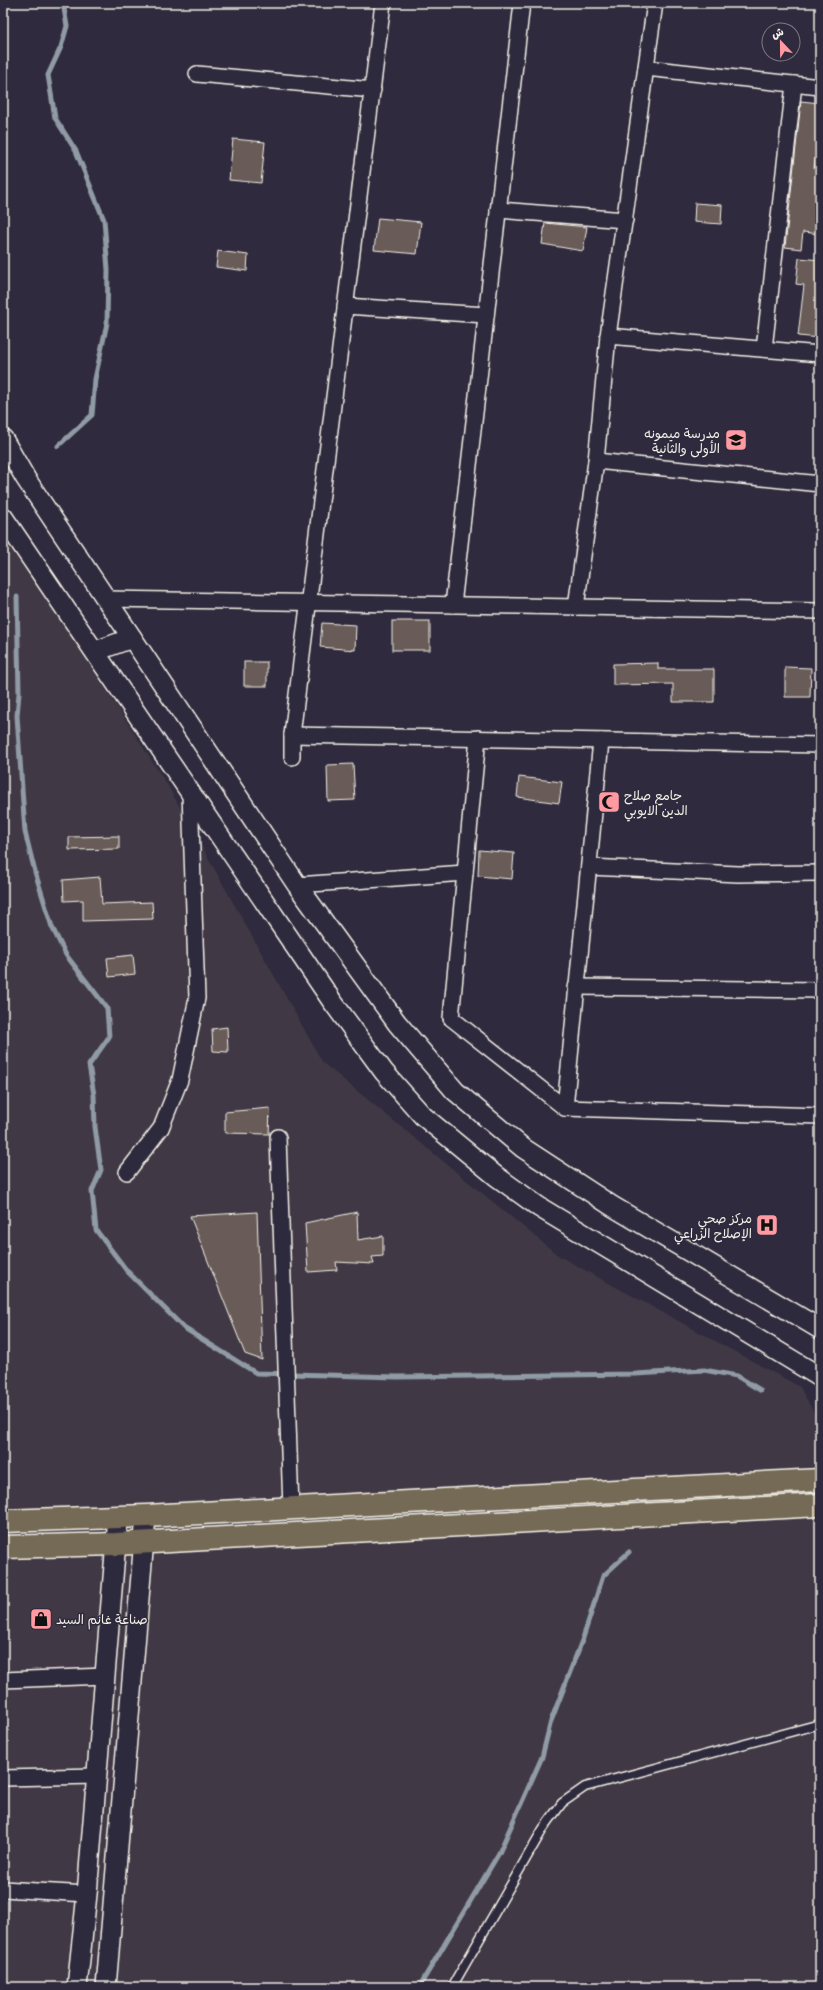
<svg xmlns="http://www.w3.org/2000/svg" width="823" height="1990" viewBox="0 0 823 1990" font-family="Sriracha,'Playpen Sans Arabic',sans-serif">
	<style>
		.built { fill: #403945 }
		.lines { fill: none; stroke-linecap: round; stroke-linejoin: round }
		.stream { stroke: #909ba5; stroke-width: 5 }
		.building { fill: #695c58; stroke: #f4f1e8 }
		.service-casing { stroke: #f4f1e8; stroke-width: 11 }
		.minor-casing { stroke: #f4f1e8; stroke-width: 18 }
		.tertiary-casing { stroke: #f4f1e8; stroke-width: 22 }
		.primary-casing { stroke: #f4f1e8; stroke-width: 25 }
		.service { stroke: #2f2a3d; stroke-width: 8 }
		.minor { stroke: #2f2a3d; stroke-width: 15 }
		.tertiary { stroke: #2f2a3d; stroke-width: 19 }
		.primary { stroke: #756a55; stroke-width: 22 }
		.labels { text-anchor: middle; stroke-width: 3; stroke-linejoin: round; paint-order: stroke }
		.poi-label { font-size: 13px; fill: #f4f1e8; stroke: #2f2a3d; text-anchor: end }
	</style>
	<rect width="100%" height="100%" fill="#2f2a3d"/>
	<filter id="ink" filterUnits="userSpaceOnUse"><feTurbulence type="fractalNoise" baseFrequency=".025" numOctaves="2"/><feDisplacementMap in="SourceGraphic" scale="8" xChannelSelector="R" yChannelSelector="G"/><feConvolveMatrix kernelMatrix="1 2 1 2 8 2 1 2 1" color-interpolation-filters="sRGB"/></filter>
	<g filter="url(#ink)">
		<path class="built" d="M3 529 168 786 323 1063 559 1256 800 1387 820 1424V1987H3Z"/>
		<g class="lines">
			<g class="stream">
				<path d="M58 446 92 415 95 379 107 323 108 270 104 220 76 151 55 118 48 75 61 47 67 26 63 3"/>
				<path d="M17 597 19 693 17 716 25 832 35 872 52 927 66 955 107 1008 109 1037 89 1065 94 1095 95 1127 101 1170 92 1191 96 1230 127 1271 184 1328 256 1373 397 1377 636 1374 704 1370 737 1376 760 1390"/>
				<path d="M419 1987 499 1853 542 1757 551 1721 583 1638 603 1576 629 1552"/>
			</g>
		</g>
		<g class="building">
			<path d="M801 101 820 103V120L814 169H820V234L803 232 801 249 785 247Z"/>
			<path d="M233 139 265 142 261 183 229 180Z"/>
			<path d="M695 203 722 205 721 224 694 222Z"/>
			<path d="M378 218 421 222 417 254 374 250Z"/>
			<path d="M545 223 587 227 583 251 542 244Z"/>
			<path d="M218 251 248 255 247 271 216 267Z"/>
			<path d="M799 258 820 260V338L798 336 804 285 796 284Z"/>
			<rect x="392" y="621" width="38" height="29"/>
			<path d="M322 623 356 625 355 650 320 647Z"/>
			<rect x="244" y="662" width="23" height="24"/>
			<path d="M658 663V669H714V702H673V684L613 685V664Z"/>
			<path d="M785 667 811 668 810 697H785Z"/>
			<path d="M353 764 355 800 328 801 327 765Z"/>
			<path d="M519 777 562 782 559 803 517 797Z"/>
			<path d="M119 836V849L69 850V837Z"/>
			<path d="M479 850 514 853 512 879 478 876Z"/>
			<path d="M100 877 102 904 152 902 153 919 83 921V900L64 901 63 880Z"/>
			<path d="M133 955 135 974 109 977 107 958Z"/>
			<path d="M227 1027 228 1052 213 1051 212 1029Z"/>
			<path d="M270 1108 269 1134 225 1133V1112Z"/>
			<path d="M257 1212 262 1360 245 1354 190 1216Z"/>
			<path d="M357 1212 358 1240 383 1236V1256L372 1257 374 1264 336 1262 337 1270 308 1272 305 1223Z"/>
		</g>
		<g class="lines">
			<g class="service-casing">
				<path id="service" d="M452 1987 543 1829 562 1803 585 1787 820 1724"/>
			</g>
			<g class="minor-casing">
				<g id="minor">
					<path d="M646 68 820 87"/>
					<path d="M197 74 373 90"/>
					<path d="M498 210 625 220"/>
					<path d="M345 306 486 315"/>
					<path d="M608 336 820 354"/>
					<path d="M764 349 794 84"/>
					<path d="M596 461 820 484"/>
					<path d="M106 599 820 611"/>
					<path d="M453 605 522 3"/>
					<path d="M576 607 596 461 608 336 655 3"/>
					<path d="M292 735 820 745"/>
					<path d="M478 738 451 1018 565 1108 820 1116"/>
					<path d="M292 757V735L383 3"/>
					<path d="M589 867 738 874 820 873"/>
					<path d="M297 885 465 873"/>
					<path d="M576 987 820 990"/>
					<path d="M565 1108 601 741"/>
					<path d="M278 1137 291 1508"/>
					<path d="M127 1172 161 1128 180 1080 197 998 190 793"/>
					<path d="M3 1680 105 1676"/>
					<path d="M3 1778 97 1776"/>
					<path d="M3 1889 87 1894"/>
				</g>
			</g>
			<g class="tertiary-casing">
				<g id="tertiary">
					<path d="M3 439 26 479 297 885 397 1023 455 1091 523 1148 612 1206 820 1329"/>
					<path d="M3 517 332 1001 384 1072 423 1116 496 1176 539 1207 582 1233 820 1377"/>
					<path d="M96 651 132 638"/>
					<path d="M77 1987 87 1894 118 1517"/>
					<path d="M106 1987 146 1516"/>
				</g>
			</g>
			<g class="primary-casing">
				<g id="primary">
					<path d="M3 1521 146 1516 820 1480"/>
					<path d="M3 1547 116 1544 820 1505"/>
				</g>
			</g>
			<use href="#service" class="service"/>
			<use href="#minor" class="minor"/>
			<use href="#tertiary" class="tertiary"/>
			<use href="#primary" class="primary"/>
		</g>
	</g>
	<defs>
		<g id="school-square" transform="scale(1.15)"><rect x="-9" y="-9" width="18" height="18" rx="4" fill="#ff9aa2" stroke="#2f2a3d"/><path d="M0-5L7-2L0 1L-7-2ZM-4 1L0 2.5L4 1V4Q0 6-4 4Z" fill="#111"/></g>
		<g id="mosque-square" transform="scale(1.15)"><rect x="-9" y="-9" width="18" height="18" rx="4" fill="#ff9aa2" stroke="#2f2a3d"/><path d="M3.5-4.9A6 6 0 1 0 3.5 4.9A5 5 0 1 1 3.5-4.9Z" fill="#111"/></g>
		<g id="hospital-square" transform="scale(1.15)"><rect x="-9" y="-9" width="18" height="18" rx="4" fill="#ff9aa2" stroke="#2f2a3d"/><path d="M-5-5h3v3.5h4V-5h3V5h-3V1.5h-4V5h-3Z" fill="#111"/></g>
		<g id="shop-square" transform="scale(1.15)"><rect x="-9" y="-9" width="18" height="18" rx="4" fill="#ff9aa2" stroke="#2f2a3d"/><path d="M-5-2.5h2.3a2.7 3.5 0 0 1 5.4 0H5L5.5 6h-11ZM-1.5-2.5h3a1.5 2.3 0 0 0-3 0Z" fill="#111"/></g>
	</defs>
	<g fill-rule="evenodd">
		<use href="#school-square" x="736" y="440"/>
		<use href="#mosque-square" x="609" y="802"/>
		<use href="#hospital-square" x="767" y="1225"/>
		<use href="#shop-square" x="41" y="1619"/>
	</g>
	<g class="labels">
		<g class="poi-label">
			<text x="720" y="438">مدرسة ميمونه<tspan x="720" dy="15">الأولى والثانية</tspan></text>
			<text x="624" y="800" text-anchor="start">جامع صلاح<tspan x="624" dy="15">الدين الايوبي</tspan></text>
			<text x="752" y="1223">مركز صحي<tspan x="752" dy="15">الإصلاح الزراعي</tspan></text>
			<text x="56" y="1624" text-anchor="start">صناعة غانم السيد</text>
		</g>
	</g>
	<rect width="823" height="1990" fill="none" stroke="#2f2a3d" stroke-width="16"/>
	<rect x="8" y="8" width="807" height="1974" fill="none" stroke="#f4f1e8" stroke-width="1.5" filter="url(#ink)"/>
	<g transform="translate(781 42) rotate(338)"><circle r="19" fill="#2f2a3d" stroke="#7e7a81"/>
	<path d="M0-3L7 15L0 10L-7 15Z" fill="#ff9aa2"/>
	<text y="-6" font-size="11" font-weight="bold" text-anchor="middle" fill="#f4f1e8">ش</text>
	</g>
</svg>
